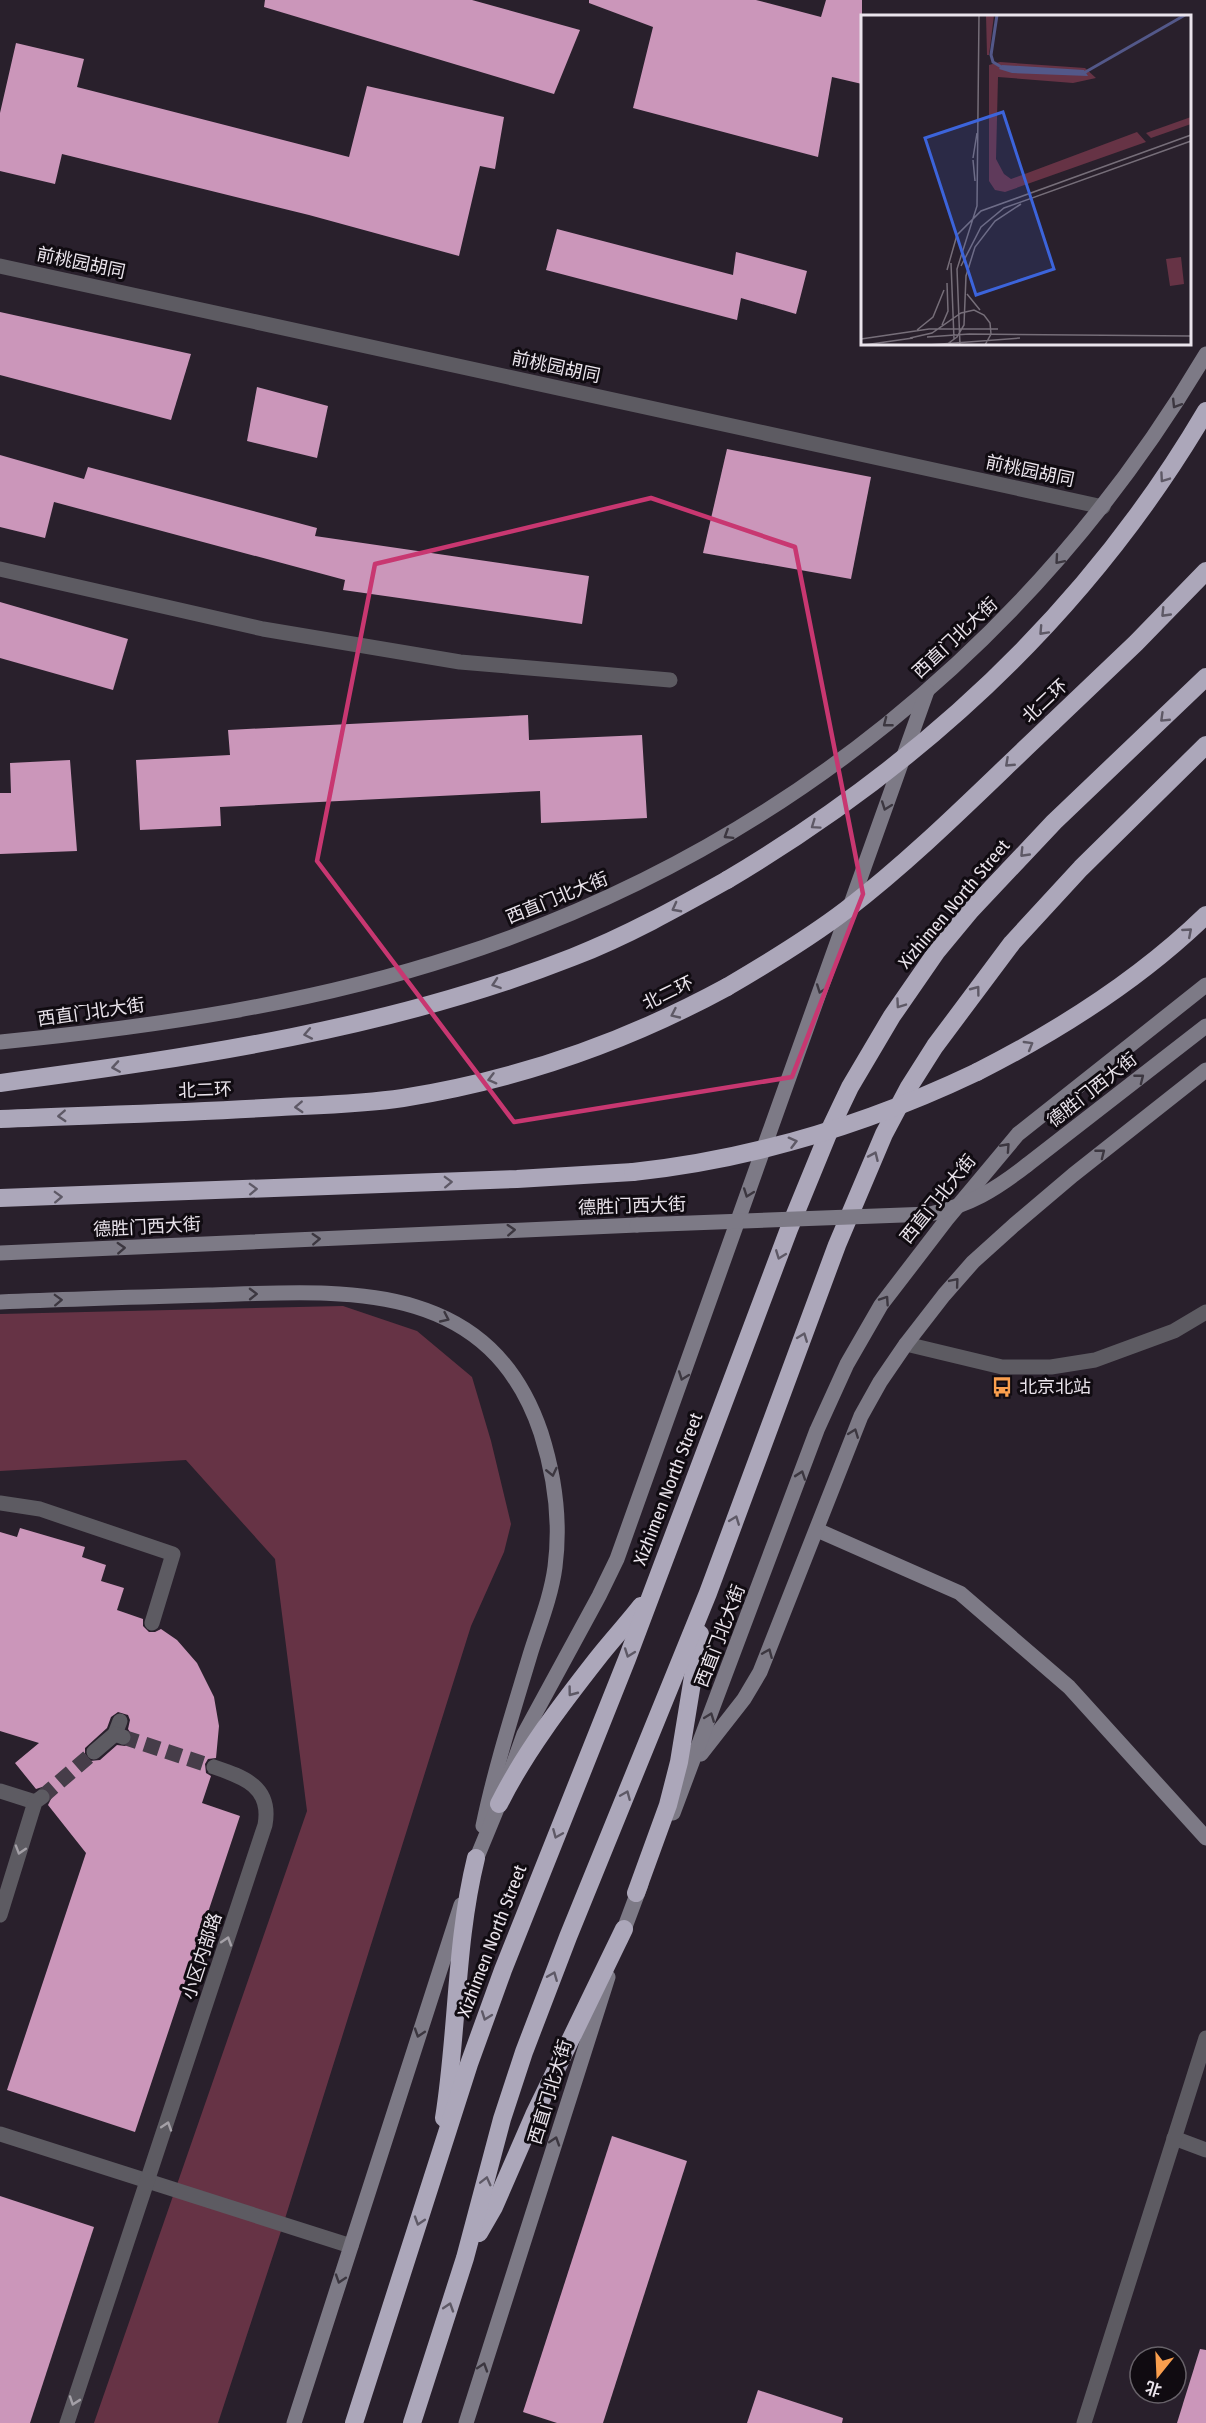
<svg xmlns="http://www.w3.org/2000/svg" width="1206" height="2423" viewBox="0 0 1206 2423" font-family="'Fira Sans Condensed','Noto Sans SC',sans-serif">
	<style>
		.green { fill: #663345 }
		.building { fill: #cb96ba; fill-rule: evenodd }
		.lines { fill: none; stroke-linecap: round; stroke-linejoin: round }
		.street-tunnel { stroke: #463d49; stroke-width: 15; stroke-dasharray: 15 8; stroke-linecap: butt }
		.lane { stroke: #5d5b62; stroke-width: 15 }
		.street { stroke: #5d5b62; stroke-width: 15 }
		.secondary { stroke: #7d7a86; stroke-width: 15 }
		.highway { stroke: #aca7ba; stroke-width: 18 }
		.secondary-bridge { stroke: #7d7a86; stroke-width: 15 }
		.highway-bridge { stroke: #aca7ba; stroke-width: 18 }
		.oneway { stroke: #3c3740 }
		.oneway2 { stroke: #5e5966 }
		.oneway3 { stroke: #a4a0a7 }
		.marked { fill: none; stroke: #c83771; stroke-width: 4.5; stroke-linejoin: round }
		.labels { text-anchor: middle; stroke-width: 6; stroke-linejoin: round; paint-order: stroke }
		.street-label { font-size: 18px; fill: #eae4ec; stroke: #100b11 }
		.poi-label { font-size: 18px; fill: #eae4ec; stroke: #100b11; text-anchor: start }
		.inset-river { fill: none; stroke: #535889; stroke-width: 3 }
		.inset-road { fill: none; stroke: #766e79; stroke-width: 1.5 }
		.view { fill: #3c64db; fill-opacity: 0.15; stroke: #3c64db; stroke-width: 3 }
		.inset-edge { fill: none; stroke: #eae4ec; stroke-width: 3 }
	</style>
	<rect width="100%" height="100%" fill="#29202c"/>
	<path class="green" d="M343 1306 417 1331 472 1377 491 1441 511 1524 504 1552 471 1626 283 2225 218 2423H94L307 1811 275 1559 186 1460 0 1471V1314Z"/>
	<g class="building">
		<path d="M265 0H472L580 30 554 94 264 7Z"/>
		<path d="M589 0H756L821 17 826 0H862V84L832 77 818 157 633 108 653 27 589 3Z"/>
		<path d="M16 43 84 59 77 87 349 157 367 86 504 117 495 169 480 166 459 256 309 215 62 154 55 184 0 171V113Z"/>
		<path d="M557 229 733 275 736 252 807 271 796 314 741 298 737 320 546 270Z"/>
		<path d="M0 312 191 354 171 420 0 375Z"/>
		<path d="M257 387 328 406 317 458 247 441Z"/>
		<path d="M727 449 871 477 851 579 703 553Z"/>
		<path d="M0 455 84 479 88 467 317 528 315 536 589 576 582 624 343 590 345 580 54 502 45 538 0 527Z"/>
		<path d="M0 602 128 639 113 690 0 658Z"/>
		<path d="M528 715 529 740 642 735 647 818 541 823 540 791 220 807 221 826 140 830 136 760 230 755 228 730Z"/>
		<path d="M70 760 77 851 0 854V793H11L10 763Z"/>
		<path d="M20 1528 85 1547 82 1557 106 1565 101 1581 124 1588 117 1610 143 1619V1626L149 1632H155L161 1629 177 1640 197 1663 214 1697 219 1726 216 1758 208 1759 205 1764 206 1773 211 1776 202 1803 240 1816 135 2132 7 2090 86 1853 48 1805 52 1797 50 1791 42 1787 36 1789 15 1763 39 1743 0 1731V1532L17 1537ZM118 1712 128 1715 130 1720 128 1729 132 1735V1741L125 1746 117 1745 100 1760 90 1761 85 1754V1748L107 1728 111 1717Z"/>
		<path d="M612 2136 687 2161 603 2423H557L523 2412Z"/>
		<path d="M0 2196 94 2227 30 2423H0Z"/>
		<path d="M1200 2349 1206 2350V2423H1177Z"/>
		<path d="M758 2390 843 2418 842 2423H747Z"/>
	</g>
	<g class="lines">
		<g class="street-tunnel">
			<path d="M123 1737 214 1767"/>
			<path d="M42 1797 94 1752"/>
		</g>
		<g class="lane">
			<path d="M906 1344 1002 1367H1051L1095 1360 1174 1331 1206 1312"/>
			<path d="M0 1503 40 1509 173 1554 152 1623"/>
			<path d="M115 1734 120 1721"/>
			<path d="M0 1791 35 1802"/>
			<path d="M1174 2138 1206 2150"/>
			<path d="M1084 2423 1206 2038"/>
		</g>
		<g class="street">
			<path d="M0 266 1103 507"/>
			<path d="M0 569 263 629 460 662 670 680"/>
			<path d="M94 1752 115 1734 123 1737"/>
			<path d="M0 1915 35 1802 42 1797"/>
			<path d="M0 2134 351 2246"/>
			<path d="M67 2423 265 1825C272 1787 244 1777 214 1767"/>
		</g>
		<g class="secondary">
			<path d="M0 1042C153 1027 310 1004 457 956 775 853 1036 641 1206 354"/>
			<path d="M1027 1165 1206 1026"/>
			<path d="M0 1253 637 1225"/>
			<path d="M0 1302C69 1299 138 1297 208 1295 342 1291 488 1276 541 1433 555 1477 561 1521 555 1567 551 1597 539 1626 530 1655 513 1712 495 1768 483 1826"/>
			<path d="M817 1530 960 1593 1069 1687 1206 1838"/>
			<path d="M701 1754 744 1699 760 1672 861 1416 880 1382 906 1344 944 1295 973 1262 1014 1225 1073 1175 1206 1070"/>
			<path d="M673 1813 817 1430 847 1364 881 1305 947 1219 1018 1134 1206 985"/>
			<path d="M473 1867 499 1804 524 1734 599 1596 617 1559 927 691"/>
			<path d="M620 1940 641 1884"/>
			<path d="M294 2423 461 1905"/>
			<path d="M466 2423 608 1977"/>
		</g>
		<g class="highway">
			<path d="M1052 723 1136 643 1206 571"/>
			<path d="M977 1072C1060 1030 1139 980 1206 915"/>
			<path d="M0 1083C194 1057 391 1029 573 957 627 936 677 908 727 880"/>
			<path d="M0 1119C94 1115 187 1113 281 1107 321 1105 362 1104 403 1098 516 1080 626 1042 727 987"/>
			<path d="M0 1198 517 1179 633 1172"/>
			<path d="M499 1804C525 1752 561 1705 597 1659 611 1641 627 1624 641 1606"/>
			<path d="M636 1893 668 1805 679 1762 700 1634"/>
			<path d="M444 2118C458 2031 455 1943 476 1858"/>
			<path d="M479 2233 494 2207 534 2115 624 1929"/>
			<path d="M354 2423 469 2064 503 1970 627 1659 789 1229 830 1129 850 1087 892 1016 937 951 971 910 1054 822 1206 677"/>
			<path d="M412 2423 465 2258 502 2119 524 2052 568 1937 708 1593 837 1245 884 1134 909 1087 935 1046 1012 943 1081 868 1206 745"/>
		</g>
		<path class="secondary-bridge" d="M637 1225 930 1214C970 1205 995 1190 1027 1165"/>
		<g class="highway-bridge">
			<path d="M727 880C924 763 1089 610 1206 411"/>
			<path d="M727 987C768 963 808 939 846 910 919 854 985 786 1052 723"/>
			<path d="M633 1172C754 1159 868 1124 977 1072"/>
		</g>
	</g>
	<defs><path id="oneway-chevron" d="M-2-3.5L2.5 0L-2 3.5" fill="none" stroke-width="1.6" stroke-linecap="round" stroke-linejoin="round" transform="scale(1.5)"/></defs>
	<g class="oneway">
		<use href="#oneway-chevron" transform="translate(1176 404) rotate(122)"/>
		<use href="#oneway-chevron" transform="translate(1059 560) rotate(131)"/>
		<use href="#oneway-chevron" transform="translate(887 723) rotate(142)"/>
		<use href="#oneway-chevron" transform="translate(886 806) rotate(110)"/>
		<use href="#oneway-chevron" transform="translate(728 835) rotate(148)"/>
		<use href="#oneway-chevron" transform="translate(821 989) rotate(110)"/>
		<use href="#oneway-chevron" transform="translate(1140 1078) rotate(-38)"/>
		<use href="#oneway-chevron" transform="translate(1006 1147) rotate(-48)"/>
		<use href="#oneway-chevron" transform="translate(1101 1153) rotate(-38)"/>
		<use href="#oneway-chevron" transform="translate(748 1193) rotate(110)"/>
		<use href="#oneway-chevron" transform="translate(511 1230) rotate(-3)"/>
		<use href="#oneway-chevron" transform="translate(316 1239) rotate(-3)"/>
		<use href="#oneway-chevron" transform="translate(121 1248) rotate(-3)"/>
		<use href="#oneway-chevron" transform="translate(955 1282) rotate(-50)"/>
		<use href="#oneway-chevron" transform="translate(253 1294) rotate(-1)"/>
		<use href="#oneway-chevron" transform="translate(58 1300) rotate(-2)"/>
		<use href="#oneway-chevron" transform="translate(885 1300) rotate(-56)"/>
		<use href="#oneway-chevron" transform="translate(445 1318) rotate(25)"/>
		<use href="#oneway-chevron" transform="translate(683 1376) rotate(110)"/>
		<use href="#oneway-chevron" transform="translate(854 1433) rotate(-69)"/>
		<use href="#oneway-chevron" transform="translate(552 1472) rotate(77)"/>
		<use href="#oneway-chevron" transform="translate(801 1475) rotate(-71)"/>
		<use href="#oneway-chevron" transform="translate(768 1653) rotate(-67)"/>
		<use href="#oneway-chevron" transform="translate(710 1717) rotate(-69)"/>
		<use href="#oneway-chevron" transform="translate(419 2033) rotate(108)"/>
		<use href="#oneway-chevron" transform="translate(555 2141) rotate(-72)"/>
		<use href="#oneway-chevron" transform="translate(340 2279) rotate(108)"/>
		<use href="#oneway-chevron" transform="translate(483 2367) rotate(-72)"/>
	</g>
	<g class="oneway2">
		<use href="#oneway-chevron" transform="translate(1164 478) rotate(125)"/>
		<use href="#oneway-chevron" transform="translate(1165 613) rotate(134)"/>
		<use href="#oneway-chevron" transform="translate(1043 631) rotate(133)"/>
		<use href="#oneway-chevron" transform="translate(1164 718) rotate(136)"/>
		<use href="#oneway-chevron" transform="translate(1009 763) rotate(137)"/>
		<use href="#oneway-chevron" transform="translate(815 825) rotate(145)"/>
		<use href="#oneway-chevron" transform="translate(1024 853) rotate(134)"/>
		<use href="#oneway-chevron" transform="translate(676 908) rotate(152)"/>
		<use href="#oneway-chevron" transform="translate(1188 932) rotate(-41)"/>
		<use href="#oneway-chevron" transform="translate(496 984) rotate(161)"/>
		<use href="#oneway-chevron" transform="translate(976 990) rotate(-53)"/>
		<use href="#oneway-chevron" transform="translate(900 1004) rotate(125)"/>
		<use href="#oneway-chevron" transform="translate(675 1014) rotate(155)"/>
		<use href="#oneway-chevron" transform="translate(308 1034) rotate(169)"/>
		<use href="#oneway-chevron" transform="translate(1029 1045) rotate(-30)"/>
		<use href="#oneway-chevron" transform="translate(116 1067) rotate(171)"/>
		<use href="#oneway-chevron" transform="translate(492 1079) rotate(165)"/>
		<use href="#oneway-chevron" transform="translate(299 1107) rotate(177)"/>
		<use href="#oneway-chevron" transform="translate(62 1116) rotate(177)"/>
		<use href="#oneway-chevron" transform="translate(793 1142) rotate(-15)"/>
		<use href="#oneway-chevron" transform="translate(874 1156) rotate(-66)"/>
		<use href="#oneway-chevron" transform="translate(448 1182) rotate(-2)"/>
		<use href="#oneway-chevron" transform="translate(253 1189) rotate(-2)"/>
		<use href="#oneway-chevron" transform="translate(58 1197) rotate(-2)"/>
		<use href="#oneway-chevron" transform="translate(780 1255) rotate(111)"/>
		<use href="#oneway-chevron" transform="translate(803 1337) rotate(-69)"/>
		<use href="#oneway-chevron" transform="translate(735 1520) rotate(-69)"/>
		<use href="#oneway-chevron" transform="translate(629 1653) rotate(110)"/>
		<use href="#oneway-chevron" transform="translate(572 1692) rotate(127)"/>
		<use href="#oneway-chevron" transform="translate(626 1795) rotate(-67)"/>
		<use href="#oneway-chevron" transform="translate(557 1834) rotate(113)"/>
		<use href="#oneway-chevron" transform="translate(553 1976) rotate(-68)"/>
		<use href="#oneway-chevron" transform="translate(486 2016) rotate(110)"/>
		<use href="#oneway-chevron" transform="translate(486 2181) rotate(-76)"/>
		<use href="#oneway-chevron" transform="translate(419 2221) rotate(108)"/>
		<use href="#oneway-chevron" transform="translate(449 2307) rotate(-72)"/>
	</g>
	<g class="oneway3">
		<use href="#oneway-chevron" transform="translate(20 1850) rotate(107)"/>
		<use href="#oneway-chevron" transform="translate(227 1941) rotate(-72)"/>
		<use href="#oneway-chevron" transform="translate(167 2126) rotate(-72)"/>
		<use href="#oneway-chevron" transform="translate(74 2401) rotate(109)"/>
	</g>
	<path class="marked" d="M651 498 795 547 863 894 792 1077 514 1122 317 861 375 564Z"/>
	<defs>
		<g id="bus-bare" transform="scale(1.62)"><path d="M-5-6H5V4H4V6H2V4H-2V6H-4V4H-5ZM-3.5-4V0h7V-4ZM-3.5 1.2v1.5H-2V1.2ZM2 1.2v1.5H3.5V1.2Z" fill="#fa9f4e" stroke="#100b11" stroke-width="2.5" paint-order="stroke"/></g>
	</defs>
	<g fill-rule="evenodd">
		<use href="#bus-bare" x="1002" y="1387"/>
	</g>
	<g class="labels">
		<g class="street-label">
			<text transform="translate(81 263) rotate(12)" y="6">前桃园胡同</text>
			<text transform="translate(556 367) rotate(12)" y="6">前桃园胡同</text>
			<text transform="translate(1030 471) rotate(12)" y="6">前桃园胡同</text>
			<text transform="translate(955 638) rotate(-43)" y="6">西直门北大街</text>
			<text transform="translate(1045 701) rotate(-43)" y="6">北二环</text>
			<text transform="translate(557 898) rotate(-22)" y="6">西直门北大街</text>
			<text transform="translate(954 904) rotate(-50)" y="6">Xizhimen North Street</text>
			<text transform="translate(668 993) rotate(-26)" y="6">北二环</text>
			<text transform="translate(91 1012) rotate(-8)" y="6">西直门北大街</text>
			<text transform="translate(205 1090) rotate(-2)" y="6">北二环</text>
			<text transform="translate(1092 1090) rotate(-38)" y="6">德胜门西大街</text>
			<text transform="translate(938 1199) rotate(-51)" y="6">西直门北大街</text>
			<text transform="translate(632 1206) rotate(-2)" y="6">德胜门西大街</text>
			<text transform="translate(147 1227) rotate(-3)" y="6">德胜门西大街</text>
			<text transform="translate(668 1489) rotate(-69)" y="6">Xizhimen North Street</text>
			<text transform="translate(720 1636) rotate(-69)" y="6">西直门北大街</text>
			<text transform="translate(492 1941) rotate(-69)" y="6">Xizhimen North Street</text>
			<text transform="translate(202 1956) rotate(-72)" y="6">小区内部路</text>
			<text transform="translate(550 2092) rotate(-73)" y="6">西直门北大街</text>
		</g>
		<g class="poi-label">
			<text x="1019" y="1393">北京北站</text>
		</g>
	</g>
	<g transform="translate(861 15)">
		<rect width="330" height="330" fill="#29202c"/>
		<path d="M125 0H133L128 40H126ZM139 47 224 53 235 63 212 68 137 62 135 144 143 159 150 164 276 117 285 127 144 177 134 175 128 166V50ZM330 102V109L290 123 285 118ZM320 242 323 269 309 271 305 244Z" fill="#663345"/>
		<path d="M141 50 223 55 227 61 151 58 138 54Z" fill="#535889"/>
		<path class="inset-river" d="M136 0 130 40 132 47 142 53M221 59 324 0"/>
		<path class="inset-road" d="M112 143 116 118M112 145 114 166M90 248 93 324M100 251 120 212 143 193 330 126M86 255 96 220 120 196 330 120M106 279 119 295M81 310 87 296 86 268M56 315 72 302 83 275M108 319 330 321M66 322 108 319M49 323 71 318 100 298 113 295 123 300 129 308 130 319 124 330M0 324 68 314H137M3 330 52 323M67 330 159 323M85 330 96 322 103 310 105 261 114 232 134 206 160 189M99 330 96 254 116 191 118 0"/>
		<path class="view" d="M142 97 193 254 115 280 64 123Z"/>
		<rect width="330" height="330" class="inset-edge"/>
	</g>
	<g transform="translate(1158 2375) rotate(198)"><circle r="28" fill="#100b11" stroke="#676269" stroke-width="1.5"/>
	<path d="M0-4.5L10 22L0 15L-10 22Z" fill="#fa9f4e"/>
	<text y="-9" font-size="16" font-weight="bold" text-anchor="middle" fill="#eae4ec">北</text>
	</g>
</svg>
